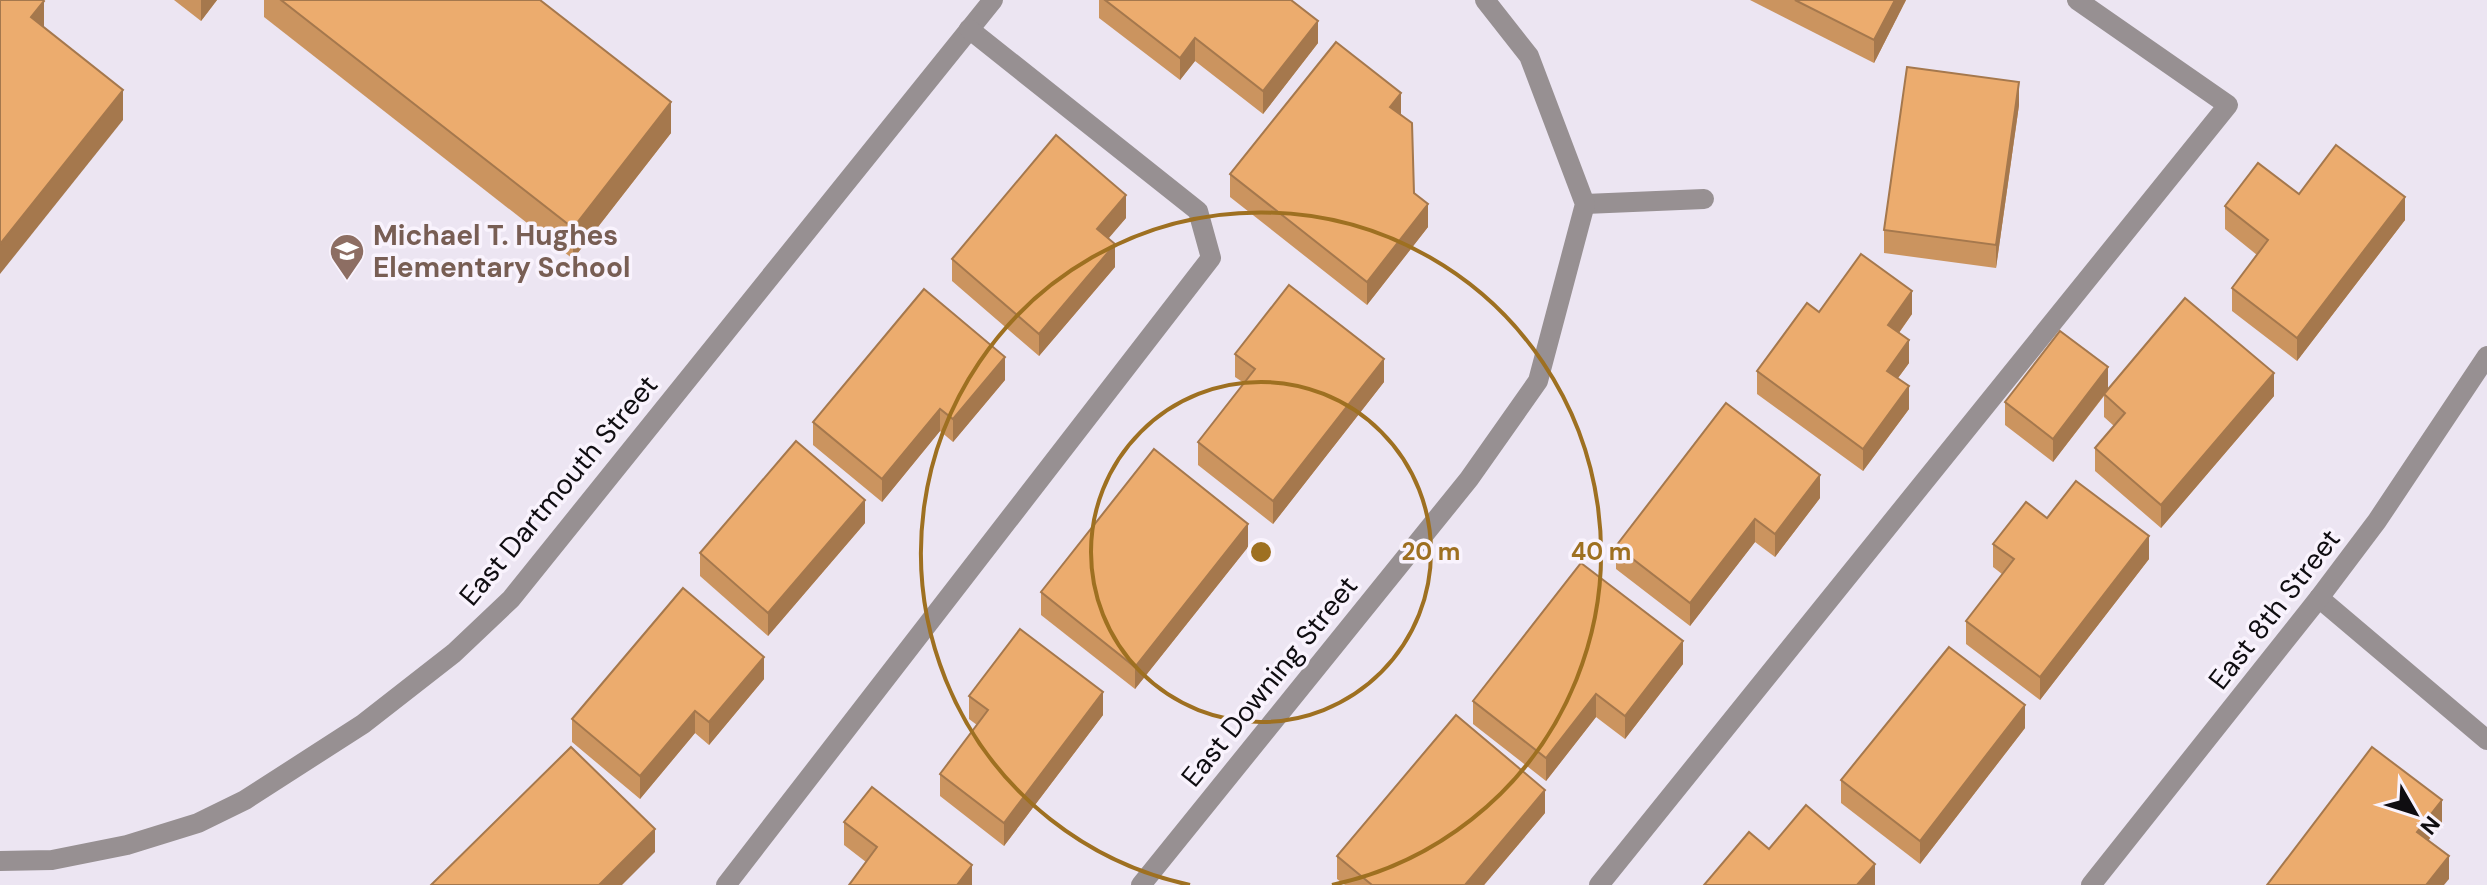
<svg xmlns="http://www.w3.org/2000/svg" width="2487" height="885" viewBox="0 0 2487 885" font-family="'DM Sans',sans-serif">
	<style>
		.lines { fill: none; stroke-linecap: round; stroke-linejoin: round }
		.minor { stroke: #979092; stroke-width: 20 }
		.wall { fill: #cb945f }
		.shaded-wall { fill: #a5784d }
		.building { fill: #ecac6e; stroke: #a5784d; stroke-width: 2 }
		.ring { fill: none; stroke: #9e7021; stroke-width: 4 }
		.labels { text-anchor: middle; stroke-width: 7; stroke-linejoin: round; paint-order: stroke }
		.education-label { font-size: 28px; font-weight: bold; fill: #785e54; stroke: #f9f3fd; text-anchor: start }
		.street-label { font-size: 28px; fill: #0f0d11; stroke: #f9f3fd }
		.centre { fill: #9e7021; stroke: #f9f3fd; stroke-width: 4 }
		.ring-label { font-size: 24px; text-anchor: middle; font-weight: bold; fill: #9e7021; stroke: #f9f3fd; stroke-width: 7; stroke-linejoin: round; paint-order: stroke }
	</style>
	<rect width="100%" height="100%" fill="#ece5f2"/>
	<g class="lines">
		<g class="minor">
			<path d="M1585 204 1704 199"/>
			<path d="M2319 598 2487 740"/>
			<path d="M0 861 52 860 127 845 198 823 245 800 363 724 454 653 511 599 993 0"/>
			<path d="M726 885 1211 258 1198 211 969 29"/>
			<path d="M1141 885 1469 479 1538 381 1585 204 1529 56 1485 0"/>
			<path d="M1599 885 2228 105 2077 0"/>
			<path d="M2091 885 2319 598 2377 521 2487 356"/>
		</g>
	</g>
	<g class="wall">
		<path d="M174 0H217L201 21Z"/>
		<path d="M264 0H540L671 133 573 259 264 17Z"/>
		<path d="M1099 0H1291L1318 43 1263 114 1195 61 1180 80 1099 18Z"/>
		<path d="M1750 0H1906L1874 63Z"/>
		<path d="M2019 105 1996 268 1884 253V230Z"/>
		<path d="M1401 115 1414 193 1428 227 1367 305 1230 197V174Z"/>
		<path d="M2299 194 2405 220 2297 361 2232 311V288L2257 255 2225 229V206Z"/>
		<path d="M1126 218 1108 238 1115 267 1039 356 952 281V259Z"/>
		<path d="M1819 312 1912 314 1899 333 1909 363 1898 378 1909 409 1863 471 1757 394V371Z"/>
		<path d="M1235 354 1384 382 1273 524 1198 465V442L1244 383 1235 377Z"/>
		<path d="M1005 380 953 442 940 431 882 502 813 445V422Z"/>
		<path d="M2108 389 2274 396 2161 528 2095 471V448L2114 426 2104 417V396L2053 462 2005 425V402Z"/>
		<path d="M1820 498 1775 557 1755 542 1690 626 1616 569V546Z"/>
		<path d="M2047 518 2149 559 2040 700 1966 644V621L2002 574 1993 567V544Z"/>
		<path d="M865 523 768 636 700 576V553Z"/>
		<path d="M1248 547 1135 689 1041 615V592Z"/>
		<path d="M1683 664 1625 739 1596 717 1546 781 1473 724V701Z"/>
		<path d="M764 679 709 745 695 733 640 799 572 742V719Z"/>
		<path d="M969 696 1103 715 1004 846 940 796V774L977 725 969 719Z"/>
		<path d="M2025 728 1920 864 1841 803V780Z"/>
		<path d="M1545 813 1484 885H1345L1337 879V856Z"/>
		<path d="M844 822 972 885 866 862 844 845Z"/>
	</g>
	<g class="shaded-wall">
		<path d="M201 0H217L201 21Z"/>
		<path d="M1895 0H1906L1874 63V40Z"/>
		<path d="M44 1V31L31 17Z"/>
		<path d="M1318 21V43L1263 114V91Z"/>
		<path d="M1195 38V61L1180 80V58Z"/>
		<path d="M2019 82V105L1996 268V245Z"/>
		<path d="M123 90V120L0 274V244Z"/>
		<path d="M1401 93V115L1390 107Z"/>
		<path d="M671 102V133L573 259V228Z"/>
		<path d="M1126 195V218L1097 252V229Z"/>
		<path d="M2405 197V220L2297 361V338Z"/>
		<path d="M1428 204V227L1367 305V282Z"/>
		<path d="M1115 244V267L1039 356V334Z"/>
		<path d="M1912 291V314L1888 348V325Z"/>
		<path d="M1909 340V363L1887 393V371Z"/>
		<path d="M1005 357V380L953 442V419Z"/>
		<path d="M1384 359V382L1273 524V501Z"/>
		<path d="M2108 367V390L2053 462V439Z"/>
		<path d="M2274 373V396L2161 528V505Z"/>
		<path d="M1909 386V409L1863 471V449Z"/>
		<path d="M940 409V431L882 502V479Z"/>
		<path d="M1820 475V498L1775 557V534Z"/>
		<path d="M865 500V523L768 636V613Z"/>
		<path d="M1755 519V542L1690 626V603Z"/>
		<path d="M1248 524V547L1135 689V667Z"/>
		<path d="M2149 536V559L2040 700V677Z"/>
		<path d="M1683 641V664L1625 739V716Z"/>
		<path d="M764 657V679L709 745V722Z"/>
		<path d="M1103 692V715L1004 846V823Z"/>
		<path d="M1596 694V717L1546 781V758Z"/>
		<path d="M2025 705V728L1920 864V841Z"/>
		<path d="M695 711V733L640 799V776Z"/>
		<path d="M1545 790V813L1484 885H1465Z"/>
		<path d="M2442 800V823L2417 855V832Z"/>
		<path d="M655 829V852L622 885H599Z"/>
		<path d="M2449 856V879L2444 885H2426Z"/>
		<path d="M1875 864V885H1857Z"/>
		<path d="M972 865V885H957Z"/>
	</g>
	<g class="building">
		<path d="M0 0H43L44 1 31 17 123 90 0 244Z"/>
		<path d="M281 0H540L671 102 573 228Z"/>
		<path d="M1105 0H1291L1318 21 1263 91 1195 38 1180 58Z"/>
		<path d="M1795 0H1895L1874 40Z"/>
		<path d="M1336 42 1401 93 1390 107 1412 123 1414 193 1428 204 1367 282 1230 174Z"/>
		<path d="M1907 67 2019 82 1996 245 1884 230Z"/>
		<path d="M1056 135 1126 195 1097 229 1115 244 1039 334 952 259Z"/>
		<path d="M2336 145 2405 197 2297 338 2232 288 2268 240 2225 206 2258 163 2299 194Z"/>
		<path d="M1861 254 1912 291 1888 325 1909 340 1887 371 1909 386 1863 449 1757 371 1807 303 1819 312Z"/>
		<path d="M1289 285 1384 359 1273 501 1198 442 1255 369 1235 354Z"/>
		<path d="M924 289 1005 357 953 419 940 409 882 479 813 422Z"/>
		<path d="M2185 298 2274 373 2161 505 2095 448 2125 413 2104 394Z"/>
		<path d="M2060 331 2108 367 2053 439 2005 402Z"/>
		<path d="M1726 403 1820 475 1775 534 1755 519 1690 603 1616 546Z"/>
		<path d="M796 441 865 500 768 613 700 553Z"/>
		<path d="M1154 449 1248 524 1135 667 1041 592Z"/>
		<path d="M2076 481 2149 536 2040 677 1966 621 2014 559 1993 544 2026 502 2047 518Z"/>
		<path d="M1581 563 1683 641 1625 716 1596 694 1546 758 1473 701Z"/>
		<path d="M683 588 764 657 709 722 695 711 640 776 572 719Z"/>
		<path d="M1020 629 1103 692 1004 823 940 774 988 710 969 696Z"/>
		<path d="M1949 647 2025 705 1920 841 1841 780Z"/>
		<path d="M1456 715 1545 790 1465 885H1372L1337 856Z"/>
		<path d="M571 747 655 829 599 885H431Z"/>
		<path d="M2372 747 2442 800 2417 832 2449 856 2426 885H2267Z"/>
		<path d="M872 787 972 865 957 885H849L877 847 844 822Z"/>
		<path d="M1806 805 1875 864 1857 885H1704L1749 832 1769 849Z"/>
	</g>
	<g class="ring">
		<circle cx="1261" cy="552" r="170"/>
		<path d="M1190 885A340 340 0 1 1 1332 885"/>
	</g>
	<defs>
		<g id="school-pin" transform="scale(1.8)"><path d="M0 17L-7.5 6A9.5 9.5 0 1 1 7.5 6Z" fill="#8d6e63" stroke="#f9f3fd"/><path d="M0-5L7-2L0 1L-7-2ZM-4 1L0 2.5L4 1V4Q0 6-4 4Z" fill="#fff"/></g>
	</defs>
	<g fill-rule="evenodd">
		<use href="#school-pin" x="347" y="251"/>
	</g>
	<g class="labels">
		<g class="education-label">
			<text x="373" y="245">Michael T. Hughes<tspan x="373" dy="32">Elementary School</tspan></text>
		</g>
		<g class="street-label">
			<text transform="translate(558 490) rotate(-50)" y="10">East Dartmouth Street</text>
			<text transform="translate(2274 609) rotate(-52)" y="10">East 8th Street</text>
			<text transform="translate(1269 681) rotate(-51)" y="10">East Downing Street</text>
		</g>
	</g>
	<circle cx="1261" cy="552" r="12" class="centre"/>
	<g class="ring-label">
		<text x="1431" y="560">20 m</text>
		<text x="1601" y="560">40 m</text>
	</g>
	<g transform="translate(2415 813) rotate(129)" stroke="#f9f3fd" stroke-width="6" paint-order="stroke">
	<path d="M0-6L14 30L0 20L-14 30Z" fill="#0f0d11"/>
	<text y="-12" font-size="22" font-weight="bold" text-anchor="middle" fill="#0f0d11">N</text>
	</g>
</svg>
